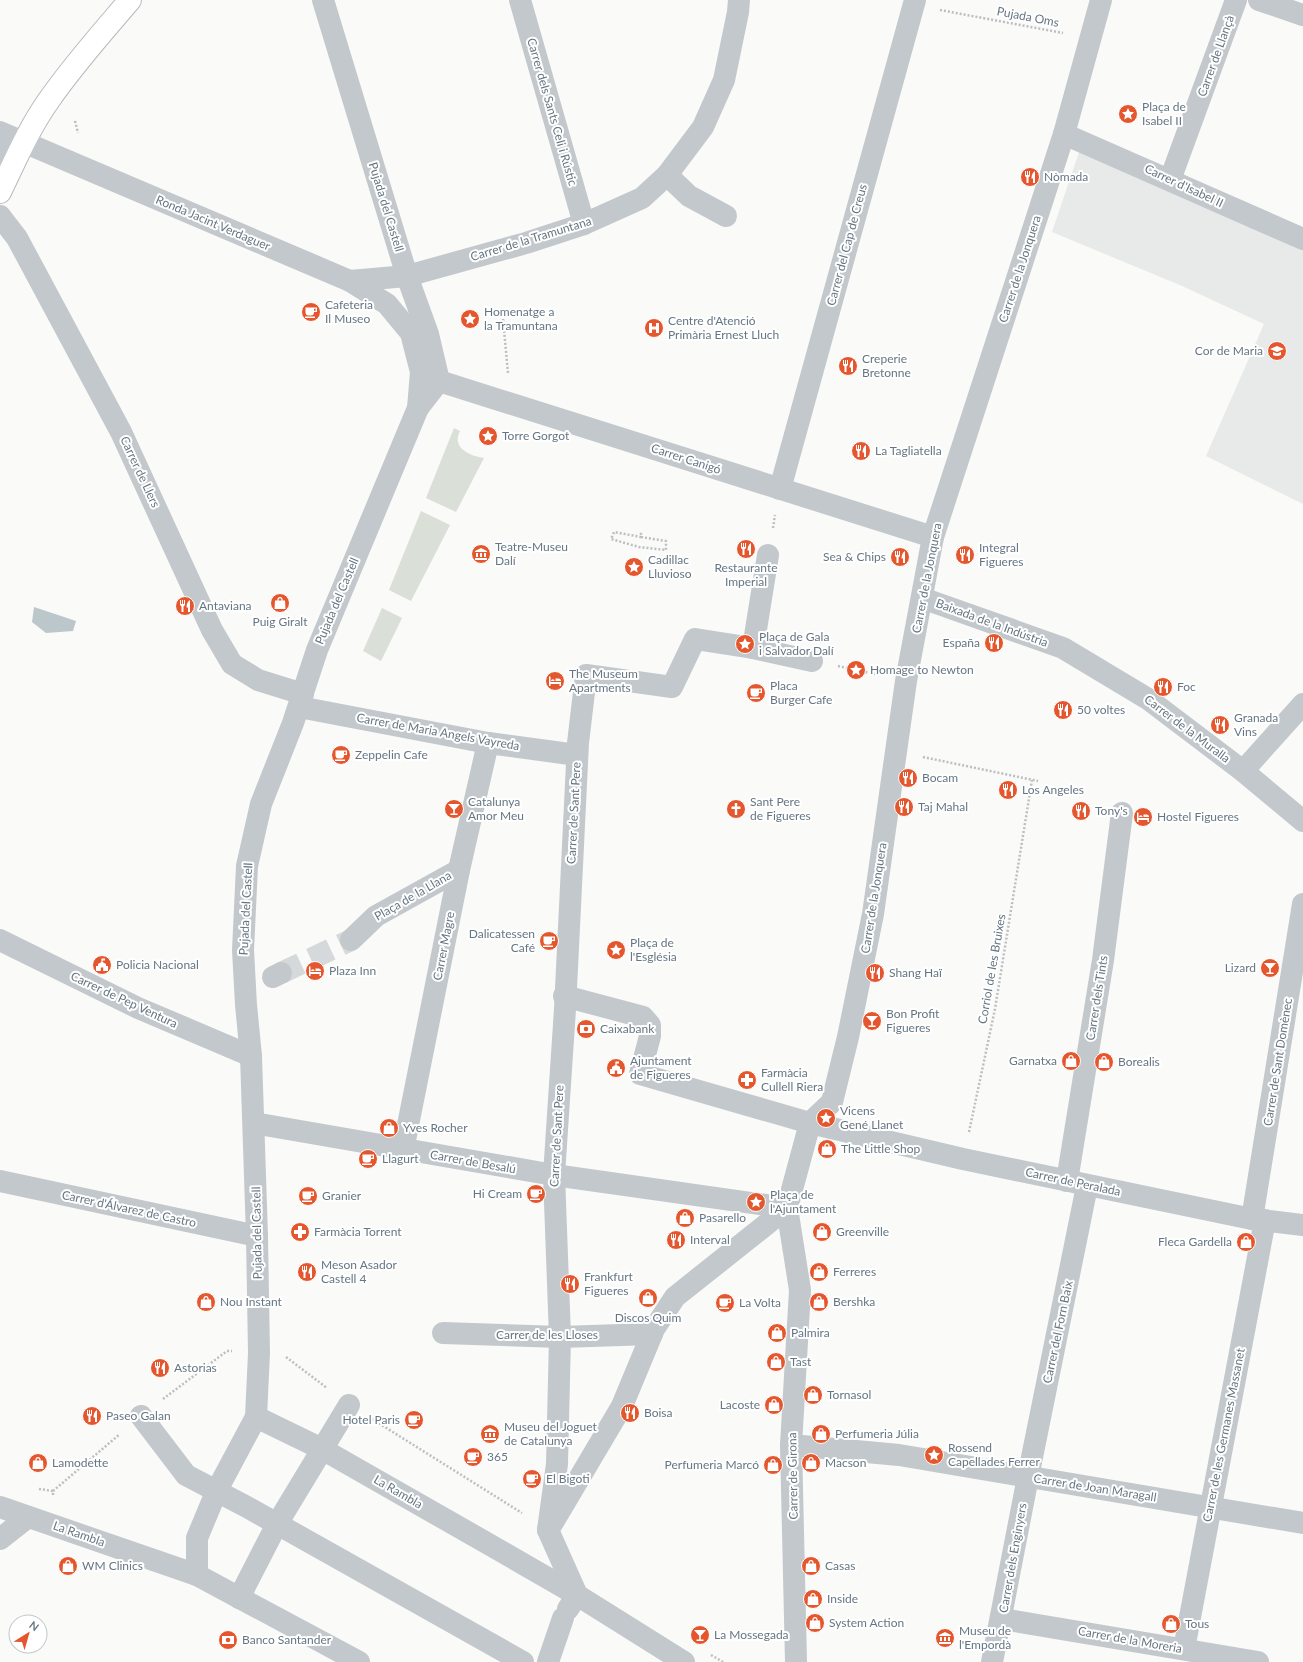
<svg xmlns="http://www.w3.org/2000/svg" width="1303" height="1662" viewBox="0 0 1303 1662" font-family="Lato,sans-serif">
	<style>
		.built { fill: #e8e9e9 }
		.green { fill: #dadfd7 }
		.water { fill: #bbc7cb }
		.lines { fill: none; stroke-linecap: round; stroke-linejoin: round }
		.minor-tunnel { stroke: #d5d9db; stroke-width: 22; stroke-dasharray: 22 11; stroke-linecap: butt }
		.major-casing { stroke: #b5babe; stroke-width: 24 }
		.path { stroke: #bbbfc2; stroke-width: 2.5; stroke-dasharray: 2 2; stroke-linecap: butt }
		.minor { stroke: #c3c8cc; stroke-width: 22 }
		.major { stroke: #fff; stroke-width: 22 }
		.labels { text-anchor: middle; stroke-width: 4; stroke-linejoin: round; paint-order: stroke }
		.street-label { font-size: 12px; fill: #657683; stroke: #fff }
		.poi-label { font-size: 12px; fill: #657683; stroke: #fff; text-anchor: start }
	</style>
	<rect width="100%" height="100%" fill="#fafaf8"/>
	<path class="built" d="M1079 152 1303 248V504L1206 456 1264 324 1182 286 1052 232Z"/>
	<g class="green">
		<path d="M454 428 460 431C451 448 470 456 484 458L456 512 426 498Z"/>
		<path d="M421 511 450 525 411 601 389 590Z"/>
		<path d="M382 608 402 618 381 661 363 651Z"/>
	</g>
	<path class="water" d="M34 607 76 621 73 631 46 633 32 622Z"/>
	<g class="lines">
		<path class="minor-tunnel" d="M281 973 351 940"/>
		<g class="major-casing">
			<path id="major" d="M0 192C15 161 29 128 49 100 74 64 102 33 130 0"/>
		</g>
		<g class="path">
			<path d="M940 10 1063 33"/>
			<path d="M75 121 78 133"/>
			<path d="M503 319 508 373"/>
			<path d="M773 528 775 515"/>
			<path d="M641 537 666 541V550L639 547 611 539 614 532 641 537V532"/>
			<path d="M838 666 879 675"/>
			<path d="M923 757 1038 781"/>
			<path d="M969 1132 995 1009 1032 780"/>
			<path d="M286 1357 327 1388"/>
			<path d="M163 1399 227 1351H232"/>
			<path d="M372 1419 522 1513"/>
			<path d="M39 1489 53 1491"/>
			<path d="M53 1495V1491L120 1434"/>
			<path d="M711 1655 723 1662"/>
		</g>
		<g class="minor">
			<path d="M323 0 407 276 428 334 439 381"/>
			<path d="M520 0 584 224"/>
			<path d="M1259 0 1303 15"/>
			<path d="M0 132 350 281 407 276 526 243 584 224 642 198 667 175 703 127 724 80 738 12 739 0"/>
			<path d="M1064 134 1303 239"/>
			<path d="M0 155 24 143"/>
			<path d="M667 175 689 196 726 216"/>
			<path d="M1170 180 1236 0"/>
			<path d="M0 216 17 238 121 432 212 630 232 664 258 680 303 694"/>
			<path d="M350 281 387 304 411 333 421 372 418 408"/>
			<path d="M439 381 933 537"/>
			<path d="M780 489 915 0"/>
			<path d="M922 598 1063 648 1148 699 1243 771 1303 821"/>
			<path d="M753 648 812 661"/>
			<path d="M299 707 488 743 577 755"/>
			<path d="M1243 771 1303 704"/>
			<path d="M0 940 138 1008 251 1056"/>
			<path d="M351 940 376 916 459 870"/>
			<path d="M273 977 281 973"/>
			<path d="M564 996 643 1017 650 1025V1036L640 1074 810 1123 963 1159 1252 1219 1303 1225"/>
			<path d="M254 1123 554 1175 787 1208"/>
			<path d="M403 1150 459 870 488 743"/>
			<path d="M0 1181 257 1236"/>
			<path d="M1067 1181 1103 960 1122 813"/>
			<path d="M1252 1219 1303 904"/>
			<path d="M443 1333 560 1337 652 1334"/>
			<path d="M141 1416 186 1475 247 1507 523 1662"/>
			<path d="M256 1417 322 1449 492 1546 577 1595 684 1662"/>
			<path d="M791 1445 899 1455 1303 1523"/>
			<path d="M0 1507 197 1575 359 1662"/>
			<path d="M552 1524 622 1406 654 1329 675 1297 787 1208"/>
			<path d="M548 1530 557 1464 560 1337 554 1175 565 1009 578 743 586 675 672 687 695 639 753 648 768 555"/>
			<path d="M548 1530 577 1595 568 1609"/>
			<path d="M0 1539 28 1517"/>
			<path d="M197 1575V1538L217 1490 256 1417 259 1353 257 1236 251 1056 246 1005 243 950 247 866 261 804 293 723 317 650 418 408 439 381"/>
			<path d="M239 1598 277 1524 349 1405"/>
			<path d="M1002 1619 1258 1662"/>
			<path d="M1184 1649 1265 1220"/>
			<path d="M548 1662 563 1618"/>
			<path d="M796 1662 791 1445 800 1290 787 1208 810 1123 832 1102 848 1037 873 914 906 681 933 537 1064 134 1101 0"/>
			<path d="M992 1662 1028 1477 1087 1186"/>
		</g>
		<use href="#major" class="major"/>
	</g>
	<defs>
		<g id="sight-disc" transform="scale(1)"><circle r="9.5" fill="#e4572e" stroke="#fff"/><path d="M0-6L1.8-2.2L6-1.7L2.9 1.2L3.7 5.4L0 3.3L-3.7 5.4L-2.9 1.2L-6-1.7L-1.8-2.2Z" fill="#fff"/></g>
		<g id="restaurant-disc" transform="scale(1)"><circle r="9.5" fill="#e4572e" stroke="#fff"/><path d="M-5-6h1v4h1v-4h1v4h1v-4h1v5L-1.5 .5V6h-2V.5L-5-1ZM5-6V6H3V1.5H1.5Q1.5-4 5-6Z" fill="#fff"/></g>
		<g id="cafe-disc" transform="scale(1)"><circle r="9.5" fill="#e4572e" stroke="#fff"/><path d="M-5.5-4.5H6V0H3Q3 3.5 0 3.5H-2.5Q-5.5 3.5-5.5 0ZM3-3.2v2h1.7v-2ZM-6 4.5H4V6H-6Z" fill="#fff"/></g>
		<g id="hospital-disc" transform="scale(1)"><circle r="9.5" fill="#e4572e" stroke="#fff"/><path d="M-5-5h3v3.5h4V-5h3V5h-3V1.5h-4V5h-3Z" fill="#fff"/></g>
		<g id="school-disc" transform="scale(1)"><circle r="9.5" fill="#e4572e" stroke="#fff"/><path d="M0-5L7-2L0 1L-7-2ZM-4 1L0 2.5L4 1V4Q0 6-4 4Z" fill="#fff"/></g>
		<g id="museum-disc" transform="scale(1)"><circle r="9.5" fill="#e4572e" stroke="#fff"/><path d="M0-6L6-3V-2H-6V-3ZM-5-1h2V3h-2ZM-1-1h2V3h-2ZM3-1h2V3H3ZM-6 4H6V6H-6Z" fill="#fff"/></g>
		<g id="shop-disc" transform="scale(1)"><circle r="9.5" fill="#e4572e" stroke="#fff"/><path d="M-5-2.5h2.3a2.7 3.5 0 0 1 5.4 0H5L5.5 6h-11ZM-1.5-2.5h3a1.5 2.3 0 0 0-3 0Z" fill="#fff"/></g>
		<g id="hotel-disc" transform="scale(1)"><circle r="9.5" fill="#e4572e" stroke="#fff"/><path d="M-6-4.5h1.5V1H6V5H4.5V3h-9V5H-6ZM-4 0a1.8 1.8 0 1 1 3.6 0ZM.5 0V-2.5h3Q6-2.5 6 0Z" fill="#fff"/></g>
		<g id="bar-disc" transform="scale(1)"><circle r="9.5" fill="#e4572e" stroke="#fff"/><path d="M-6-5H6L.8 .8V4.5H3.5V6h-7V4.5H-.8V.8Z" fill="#fff"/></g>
		<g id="church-disc" transform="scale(1)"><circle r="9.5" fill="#e4572e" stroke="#fff"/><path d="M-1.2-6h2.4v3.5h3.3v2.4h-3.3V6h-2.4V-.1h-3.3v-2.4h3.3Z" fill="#fff"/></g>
		<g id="civic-disc" transform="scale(1)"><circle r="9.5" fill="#e4572e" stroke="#fff"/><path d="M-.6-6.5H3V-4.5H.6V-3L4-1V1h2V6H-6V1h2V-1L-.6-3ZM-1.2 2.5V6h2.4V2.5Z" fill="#fff"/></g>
		<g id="bank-disc" transform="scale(1)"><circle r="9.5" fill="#e4572e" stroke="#fff"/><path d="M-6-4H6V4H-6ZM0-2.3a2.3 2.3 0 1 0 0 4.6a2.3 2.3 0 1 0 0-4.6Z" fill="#fff"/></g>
		<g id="pharmacy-disc" transform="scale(1)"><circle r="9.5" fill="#e4572e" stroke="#fff"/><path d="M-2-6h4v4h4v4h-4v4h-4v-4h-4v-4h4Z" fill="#fff"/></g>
	</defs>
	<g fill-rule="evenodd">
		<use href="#sight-disc" x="1128" y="114"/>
		<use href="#restaurant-disc" x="1030" y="177"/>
		<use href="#cafe-disc" x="311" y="312"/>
		<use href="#sight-disc" x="470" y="319"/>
		<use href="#hospital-disc" x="654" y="328"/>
		<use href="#school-disc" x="1277" y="351"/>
		<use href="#restaurant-disc" x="848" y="366"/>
		<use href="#sight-disc" x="488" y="436"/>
		<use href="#restaurant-disc" x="861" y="451"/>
		<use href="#restaurant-disc" x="746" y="549"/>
		<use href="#museum-disc" x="481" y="554"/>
		<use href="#restaurant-disc" x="965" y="555"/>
		<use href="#restaurant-disc" x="900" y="557"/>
		<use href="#sight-disc" x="634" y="567"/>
		<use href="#shop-disc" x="280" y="603"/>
		<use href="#restaurant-disc" x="185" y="606"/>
		<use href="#restaurant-disc" x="994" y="643"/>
		<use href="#sight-disc" x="745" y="644"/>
		<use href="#sight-disc" x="856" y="670"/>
		<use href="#hotel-disc" x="555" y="681"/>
		<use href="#restaurant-disc" x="1163" y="687"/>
		<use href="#cafe-disc" x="756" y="693"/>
		<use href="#restaurant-disc" x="1063" y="710"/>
		<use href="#restaurant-disc" x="1220" y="725"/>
		<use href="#cafe-disc" x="341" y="755"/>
		<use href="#restaurant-disc" x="908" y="778"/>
		<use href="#restaurant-disc" x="1008" y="790"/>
		<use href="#restaurant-disc" x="904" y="807"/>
		<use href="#bar-disc" x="454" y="809"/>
		<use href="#church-disc" x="736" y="809"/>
		<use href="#restaurant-disc" x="1081" y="811"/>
		<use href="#hotel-disc" x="1143" y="817"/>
		<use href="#cafe-disc" x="549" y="941"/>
		<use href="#sight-disc" x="616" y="950"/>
		<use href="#civic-disc" x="102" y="965"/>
		<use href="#bar-disc" x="1270" y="968"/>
		<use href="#hotel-disc" x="315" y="971"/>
		<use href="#restaurant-disc" x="875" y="973"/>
		<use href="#bar-disc" x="872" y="1021"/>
		<use href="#bank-disc" x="586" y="1029"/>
		<use href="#shop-disc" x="1071" y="1061"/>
		<use href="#shop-disc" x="1104" y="1062"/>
		<use href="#civic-disc" x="616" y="1068"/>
		<use href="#pharmacy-disc" x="747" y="1080"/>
		<use href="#sight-disc" x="826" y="1118"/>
		<use href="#shop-disc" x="389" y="1128"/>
		<use href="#shop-disc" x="827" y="1149"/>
		<use href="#cafe-disc" x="368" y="1159"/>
		<use href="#cafe-disc" x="536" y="1194"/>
		<use href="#cafe-disc" x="308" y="1196"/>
		<use href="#sight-disc" x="756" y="1202"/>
		<use href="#shop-disc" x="685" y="1218"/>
		<use href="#pharmacy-disc" x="300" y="1232"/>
		<use href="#shop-disc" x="822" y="1232"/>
		<use href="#restaurant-disc" x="676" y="1240"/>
		<use href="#shop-disc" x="1246" y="1242"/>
		<use href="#restaurant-disc" x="307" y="1272"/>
		<use href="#shop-disc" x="819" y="1272"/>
		<use href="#restaurant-disc" x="570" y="1284"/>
		<use href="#shop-disc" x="648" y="1298"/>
		<use href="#shop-disc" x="206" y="1302"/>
		<use href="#shop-disc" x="819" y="1302"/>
		<use href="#cafe-disc" x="725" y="1303"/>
		<use href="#shop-disc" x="777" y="1333"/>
		<use href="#shop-disc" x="776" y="1362"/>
		<use href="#restaurant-disc" x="160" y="1368"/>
		<use href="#shop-disc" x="813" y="1395"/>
		<use href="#shop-disc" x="774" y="1405"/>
		<use href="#restaurant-disc" x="630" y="1413"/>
		<use href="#restaurant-disc" x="92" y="1416"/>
		<use href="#cafe-disc" x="414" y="1420"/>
		<use href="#museum-disc" x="490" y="1434"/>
		<use href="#shop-disc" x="821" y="1434"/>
		<use href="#sight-disc" x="934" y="1455"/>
		<use href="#cafe-disc" x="473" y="1457"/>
		<use href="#shop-disc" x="38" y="1463"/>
		<use href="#shop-disc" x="811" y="1463"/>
		<use href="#shop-disc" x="773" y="1465"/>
		<use href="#cafe-disc" x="532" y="1479"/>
		<use href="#shop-disc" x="68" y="1566"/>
		<use href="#shop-disc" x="811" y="1566"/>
		<use href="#shop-disc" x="813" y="1599"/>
		<use href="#shop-disc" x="815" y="1623"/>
		<use href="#shop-disc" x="1171" y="1624"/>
		<use href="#bar-disc" x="700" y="1635"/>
		<use href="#museum-disc" x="945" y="1638"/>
		<use href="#bank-disc" x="228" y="1640"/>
	</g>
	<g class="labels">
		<g class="street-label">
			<text transform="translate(1028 17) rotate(11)" y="4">Pujada Oms</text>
			<text transform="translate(1216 56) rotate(-70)" y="4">Carrer de Llançà</text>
			<text transform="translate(552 112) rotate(74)" y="4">Carrer dels Sants Celi i Rústic</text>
			<text transform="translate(1184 186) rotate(25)" y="4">Carrer d'Isabel II</text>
			<text transform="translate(386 207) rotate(73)" y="4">Pujada del Castell</text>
			<text transform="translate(213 223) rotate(23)" y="4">Ronda Jacint Verdaguer</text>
			<text transform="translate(531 239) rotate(-17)" y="4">Carrer de la Tramuntana</text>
			<text transform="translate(847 245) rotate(-75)" y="4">Carrer del Cap de Creus</text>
			<text transform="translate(1020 269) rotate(-72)" y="4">Carrer de la Jonquera</text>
			<text transform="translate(686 459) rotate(18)" y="4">Carrer Canigó</text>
			<text transform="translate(140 472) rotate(65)" y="4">Carrer de Llers</text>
			<text transform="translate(927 578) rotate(-79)" y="4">Carrer de la Jonquera</text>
			<text transform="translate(337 601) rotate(-67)" y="4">Pujada del Castell</text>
			<text transform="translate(992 623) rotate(20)" y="4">Baixada de la Indústria</text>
			<text transform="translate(1187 729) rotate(37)" y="4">Carrer de la Muralla</text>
			<text transform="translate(438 732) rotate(10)" y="4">Carrer de Maria Angels Vayreda</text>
			<text transform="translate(574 813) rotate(-87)" y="4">Carrer de Sant Pere</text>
			<text transform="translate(413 896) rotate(-30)" y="4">Plaça de la Llana</text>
			<text transform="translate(874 898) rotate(-81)" y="4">Carrer de la Jonquera</text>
			<text transform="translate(246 909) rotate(-87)" y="4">Pujada del Castell</text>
			<text transform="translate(444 946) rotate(-79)" y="4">Carrer Magre</text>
			<text transform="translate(992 969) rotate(-80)" y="4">Corriol de les Bruixes</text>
			<text transform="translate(1097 998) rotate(-81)" y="4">Carrer dels Tints</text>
			<text transform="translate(124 1000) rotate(25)" y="4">Carrer de Pep Ventura</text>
			<text transform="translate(1278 1062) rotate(-81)" y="4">Carrer de Sant Domènec</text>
			<text transform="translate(557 1136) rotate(-87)" y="4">Carrer de Sant Pere</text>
			<text transform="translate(473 1162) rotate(10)" y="4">Carrer de Besalú</text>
			<text transform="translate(1073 1182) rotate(12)" y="4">Carrer de Peralada</text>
			<text transform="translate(129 1209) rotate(12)" y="4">Carrer d'Álvarez de Castro</text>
			<text transform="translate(257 1233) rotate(-91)" y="4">Pujada del Castell</text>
			<text transform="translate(1058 1332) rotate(-78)" y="4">Carrer del Forn Baix</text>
			<text x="547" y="1339">Carrer de les Lloses</text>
			<text transform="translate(1224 1435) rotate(-79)" y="4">Carrer de les Germanes Massanet</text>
			<text transform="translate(793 1476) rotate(-91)" y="4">Carrer de Girona</text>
			<text transform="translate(1095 1488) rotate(9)" y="4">Carrer de Joan Maragall</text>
			<text transform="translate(398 1492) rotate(30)" y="4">La Rambla</text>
			<text transform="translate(79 1534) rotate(19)" y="4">La Rambla</text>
			<text transform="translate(1013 1558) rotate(-80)" y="4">Carrer dels Enginyers</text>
			<text transform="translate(1130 1640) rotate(10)" y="4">Carrer de la Moreria</text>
		</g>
		<g class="poi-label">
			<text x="1142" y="111">Plaça de<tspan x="1142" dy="14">Isabel II</tspan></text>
			<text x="1044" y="181">Nòmada</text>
			<text x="325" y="309">Cafeteria<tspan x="325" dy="14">Il Museo</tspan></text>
			<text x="484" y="316">Homenatge a<tspan x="484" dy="14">la Tramuntana</tspan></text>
			<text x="668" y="325">Centre d'Atenció<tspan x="668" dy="14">Primària Ernest Lluch</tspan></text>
			<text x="1263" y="355" text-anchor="end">Cor de Maria</text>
			<text x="862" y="363">Creperie<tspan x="862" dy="14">Bretonne</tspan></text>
			<text x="502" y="440">Torre Gorgot</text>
			<text x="875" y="455">La Tagliatella</text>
			<text x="495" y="551">Teatre-Museu<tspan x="495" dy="14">Dalí</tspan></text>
			<text x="979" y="552">Integral<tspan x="979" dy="14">Figueres</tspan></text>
			<text x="886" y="561" text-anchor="end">Sea &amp; Chips</text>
			<text x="648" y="564">Cadillac<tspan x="648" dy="14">Lluvioso</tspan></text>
			<text x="746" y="572" text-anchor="middle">Restaurante<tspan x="746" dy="14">Imperial</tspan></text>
			<text x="199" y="610">Antaviana</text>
			<text x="280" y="626" text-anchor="middle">Puig Giralt</text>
			<text x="759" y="641">Plaça de Gala<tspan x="759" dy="14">i Salvador Dalí</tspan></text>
			<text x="980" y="647" text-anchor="end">España</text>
			<text x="870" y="674">Homage to Newton</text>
			<text x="569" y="678">The Museum<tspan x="569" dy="14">Apartments</tspan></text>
			<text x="770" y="690">Placa<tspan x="770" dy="14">Burger Cafe</tspan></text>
			<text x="1177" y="691">Foc</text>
			<text x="1077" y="714">50 voltes</text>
			<text x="1234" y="722">Granada<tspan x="1234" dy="14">Vins</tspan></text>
			<text x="355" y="759">Zeppelin Cafe</text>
			<text x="922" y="782">Bocam</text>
			<text x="1022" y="794">Los Angeles</text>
			<text x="468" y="806">Catalunya<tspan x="468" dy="14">Amor Meu</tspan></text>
			<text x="750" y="806">Sant Pere<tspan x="750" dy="14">de Figueres</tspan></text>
			<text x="918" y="811">Taj Mahal</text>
			<text x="1095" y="815">Tony's</text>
			<text x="1157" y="821">Hostel Figueres</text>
			<text x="535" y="938" text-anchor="end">Dalicatessen<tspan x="535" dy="14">Café</tspan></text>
			<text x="630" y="947">Plaça de<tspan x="630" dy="14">l'Església</tspan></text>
			<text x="116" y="969">Policia Nacional</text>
			<text x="1256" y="972" text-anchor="end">Lizard</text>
			<text x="329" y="975">Plaza Inn</text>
			<text x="889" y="977">Shang Haï</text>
			<text x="886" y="1018">Bon Profit<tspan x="886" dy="14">Figueres</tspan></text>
			<text x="600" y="1033">Caixabank</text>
			<text x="630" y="1065">Ajuntament<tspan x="630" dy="14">de Figueres</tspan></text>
			<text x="1057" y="1065" text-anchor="end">Garnatxa</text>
			<text x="1118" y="1066">Borealis</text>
			<text x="761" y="1077">Farmàcia<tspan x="761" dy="14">Cullell Riera</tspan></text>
			<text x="840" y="1115">Vicens<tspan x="840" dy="14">Gené Llanet</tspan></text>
			<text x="403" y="1132">Yves Rocher</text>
			<text x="841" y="1153">The Little Shop</text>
			<text x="382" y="1163">Llagurt</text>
			<text x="522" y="1198" text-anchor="end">Hi Cream</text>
			<text x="770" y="1199">Plaça de<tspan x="770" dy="14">l'Ajuntament</tspan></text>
			<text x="322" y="1200">Granier</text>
			<text x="699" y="1222">Pasarello</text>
			<text x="314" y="1236">Farmàcia Torrent</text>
			<text x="836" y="1236">Greenville</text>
			<text x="690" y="1244">Interval</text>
			<text x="1232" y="1246" text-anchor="end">Fleca Gardella</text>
			<text x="321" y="1269">Meson Asador<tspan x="321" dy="14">Castell 4</tspan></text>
			<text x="833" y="1276">Ferreres</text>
			<text x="584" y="1281">Frankfurt<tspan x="584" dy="14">Figueres</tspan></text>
			<text x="220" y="1306">Nou Instant</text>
			<text x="833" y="1306">Bershka</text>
			<text x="739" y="1307">La Volta</text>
			<text x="648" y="1322" text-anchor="middle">Discos Quim</text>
			<text x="791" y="1337">Palmira</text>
			<text x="790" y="1366">Tast</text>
			<text x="174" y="1372">Astorias</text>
			<text x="827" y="1399">Tornasol</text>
			<text x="760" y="1409" text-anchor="end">Lacoste</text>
			<text x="644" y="1417">Boisa</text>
			<text x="106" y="1420">Paseo Galan</text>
			<text x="400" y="1424" text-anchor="end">Hotel Paris</text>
			<text x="504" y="1431">Museu del Joguet<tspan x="504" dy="14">de Catalunya</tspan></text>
			<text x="835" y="1438">Perfumeria Júlia</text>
			<text x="948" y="1452">Rossend<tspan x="948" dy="14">Capellades Ferrer</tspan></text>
			<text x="487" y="1461">365</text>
			<text x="52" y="1467">Lamodette</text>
			<text x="825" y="1467">Macson</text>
			<text x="759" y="1469" text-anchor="end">Perfumeria Marcó</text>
			<text x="546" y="1483">El Bigoti</text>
			<text x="82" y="1570">WM Clinics</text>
			<text x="825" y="1570">Casas</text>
			<text x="827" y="1603">Inside</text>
			<text x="829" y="1627">System Action</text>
			<text x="1185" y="1628">Tous</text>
			<text x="959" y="1635">Museu de<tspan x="959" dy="14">l'Empordà</tspan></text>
			<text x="714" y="1639">La Mossegada</text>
			<text x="242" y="1644">Banco Santander</text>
		</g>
	</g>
	<g transform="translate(28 1634) rotate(37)"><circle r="19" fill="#ffffff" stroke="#c1c8cd"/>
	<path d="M0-3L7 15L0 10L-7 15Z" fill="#e4572e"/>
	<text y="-6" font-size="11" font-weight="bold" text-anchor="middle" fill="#657683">N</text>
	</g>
</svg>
